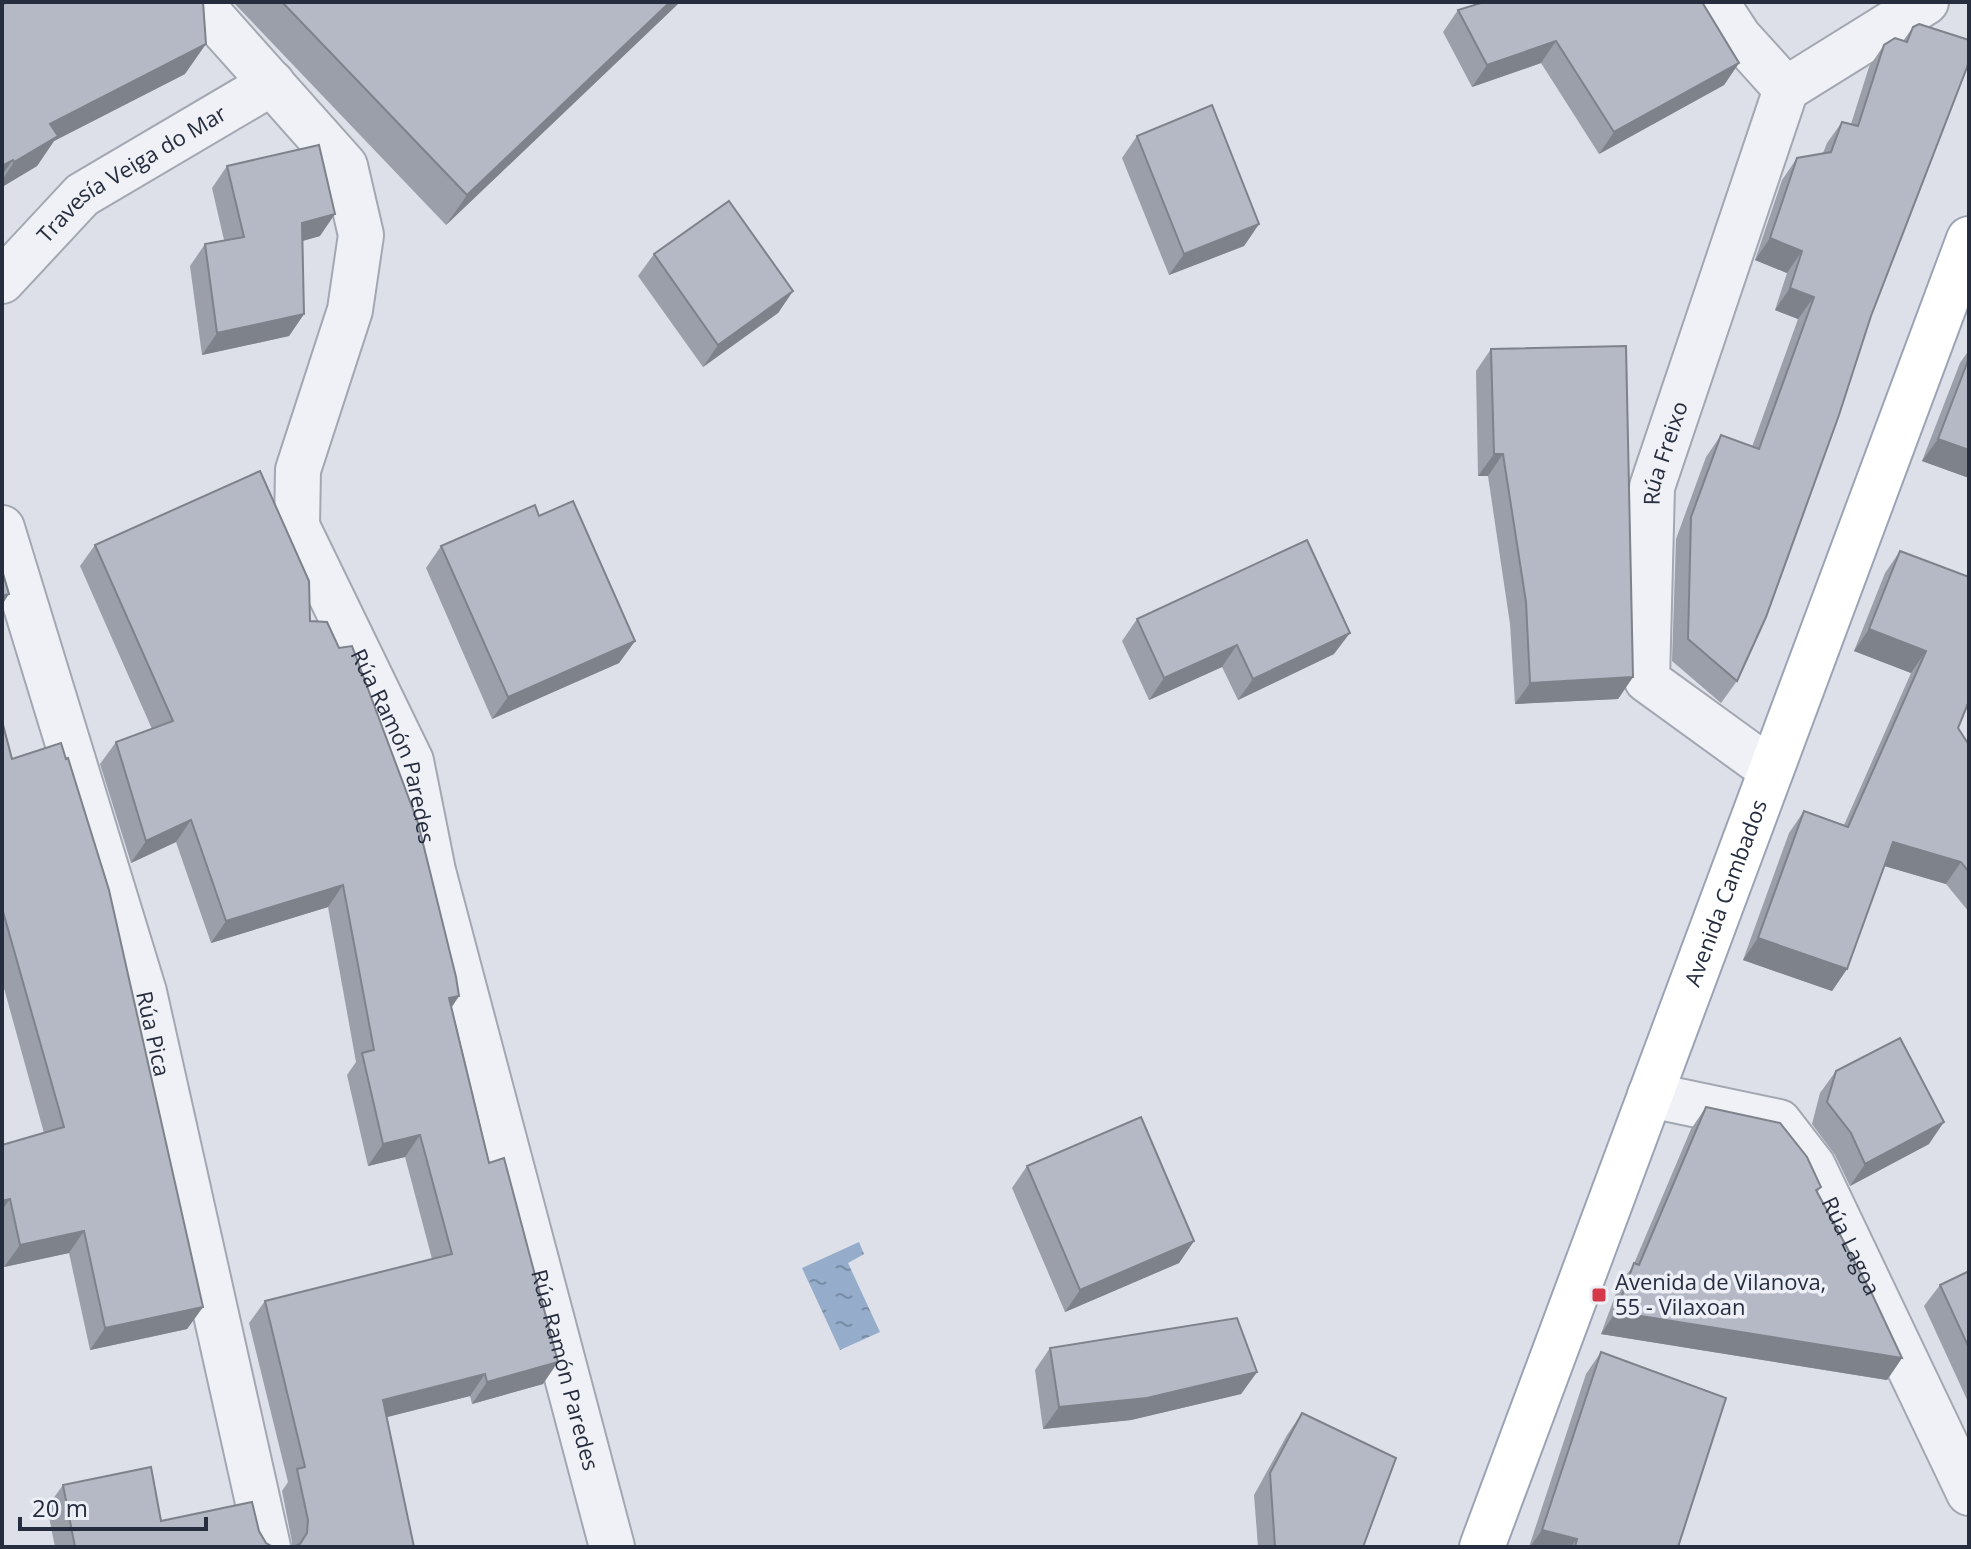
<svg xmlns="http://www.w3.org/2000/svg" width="1971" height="1549" viewBox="0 0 1971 1549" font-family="'Open Sans',sans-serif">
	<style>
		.water { fill: url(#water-ripples) }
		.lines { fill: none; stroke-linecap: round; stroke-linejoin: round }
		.minor-casing { stroke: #a2a7b2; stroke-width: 48 }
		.primary-casing { stroke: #9ba4b4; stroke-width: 48 }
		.minor { stroke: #f0f1f6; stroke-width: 44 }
		.primary { stroke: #fff; stroke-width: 44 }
		.wall { fill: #9b9fa9 }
		.shaded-wall { fill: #7e828a }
		.building { fill: #b4b9c5; stroke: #7e828a; stroke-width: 2 }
		.poi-dot { fill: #d53949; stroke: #eceff5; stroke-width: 3 }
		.labels { text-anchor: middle; stroke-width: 7; stroke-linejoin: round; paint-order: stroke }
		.street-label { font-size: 22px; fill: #252d3f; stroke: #eceff5 }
		.poi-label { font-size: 22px; fill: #252d3f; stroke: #eceff5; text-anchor: start }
	</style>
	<defs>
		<pattern id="water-ripples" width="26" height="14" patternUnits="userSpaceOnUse" patternTransform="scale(2)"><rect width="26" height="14" fill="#95acca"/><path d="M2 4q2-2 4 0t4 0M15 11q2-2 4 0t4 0" fill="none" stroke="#798ca5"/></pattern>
	</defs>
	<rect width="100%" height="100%" fill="#dde0e8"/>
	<path class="water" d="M859 1242 864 1254 848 1263 880 1332 840 1350 802 1268Z"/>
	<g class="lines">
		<g class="minor-casing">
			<g id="minor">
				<path id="s1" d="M199 2 345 166 361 235 350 310 298 470 297 526 411 761 433 871 612 1547"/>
				<path d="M1716 2 1739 37 1786 89"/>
				<path id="s2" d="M2 281 82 195 272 83"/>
				<path id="s3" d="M2 528 144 992 268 1547"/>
				<path id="s4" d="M1771 770 1647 680 1652 487 1786 89 1926 2"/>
				<path id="s5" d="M1650 1095 1779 1122 1813 1166 1969 1493"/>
			</g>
		</g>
		<g class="primary-casing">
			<g id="primary">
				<path id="s6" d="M1482 1547 1969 239"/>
			</g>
		</g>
		<use href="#minor" class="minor"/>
		<use href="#primary" class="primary"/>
	</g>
	<g class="wall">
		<path d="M233 2H680L446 225Z"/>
		<path d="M2 5 185 74 54 141 37 166 2 187Z"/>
		<path d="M1458 10 1739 63 1724 85 1599 154 1541 63 1472 87 1443 32Z"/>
		<path d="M1913 27 1871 316 1737 681 1721 703 1672 661 1676 539 1706 457 1721 435 1752 447 1798 319 1775 310 1787 273 1755 260 1782 180 1797 158 1823 153 1827 143 1842 122 1851 124 1869 67 1884 45 1903 41Z"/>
		<path d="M1137 136 1259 224 1244 246 1169 275 1122 158Z"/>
		<path d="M227 166 320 236 303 241 304 314 289 336 202 355 190 266 205 244 224 240 212 188Z"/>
		<path d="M654 254 793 291 778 313 703 367 638 276Z"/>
		<path d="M1491 349 1633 677 1618 699 1515 704 1510 624 1488 476H1478L1476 371Z"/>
		<path d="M1969 350V478L1922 461 1960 363Z"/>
		<path d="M539 516 635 641 619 663 492 719 426 568 441 546Z"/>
		<path d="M95 545 310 621 459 996 452 1007 543 1384 472 1404 470 1396 386 1417 414 1547H292V1542L282 1491 288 1482 249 1323 265 1301 432 1259 405 1157 368 1166 347 1075 356 1062 328 907 211 943 176 842 131 863 100 764 116 742 152 729 80 566Z"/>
		<path d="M1900 551 1958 728 1969 745V912L1946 884 1884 866 1847 969 1832 991 1743 960 1789 833 1804 811 1844 825 1911 673 1854 651 1885 573Z"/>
		<path d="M1137 619 1334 654 1238 700 1222 667 1149 700 1122 641Z"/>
		<path d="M2 721 12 759 203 1307 187 1329 90 1350 69 1253 4 1267 2 1255V1145L44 1133 2 981Z"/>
		<path d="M1836 1071 1929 1144 1850 1186 1835 1155 1812 1124 1820 1093Z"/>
		<path d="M1706 1107 1821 1187 1817 1193 1902 1358 1887 1380 1601 1334 1619 1285 1633 1266 1691 1129Z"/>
		<path d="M1027 1166 1194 1241 1179 1263 1065 1312 1012 1188Z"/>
		<path d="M1969 1271V1404L1924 1306 1940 1285Z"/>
		<path d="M1050 1348 1257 1372 1241 1394 1131 1420 1043 1429 1035 1370Z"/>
		<path d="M1601 1352 1678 1547H1529L1586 1374Z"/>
		<path d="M1302 1413 1363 1547H1258L1254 1495 1287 1435Z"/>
		<path d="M63 1485 161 1521 259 1531 266 1543 273 1547H55L47 1507Z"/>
	</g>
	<g class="shaded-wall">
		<path d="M670 2H680L446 225 467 195Z"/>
		<path d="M1556 41 1541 63 1472 87 1487 65Z"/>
		<path d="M206 44 185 74 54 141 37 166 2 187V180L14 162 50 124Z"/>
		<path d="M1739 63 1724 85 1599 154 1614 132Z"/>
		<path d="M13 160 2 175V166Z"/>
		<path d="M335 214 320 236 287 245 302 223Z"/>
		<path d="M1259 224 1244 246 1169 275 1184 254Z"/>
		<path d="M1770 238 1802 251 1787 273 1755 260Z"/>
		<path d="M1790 288 1814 297 1798 319 1775 310Z"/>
		<path d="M793 291 778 313 703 367 718 345Z"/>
		<path d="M304 314 289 336 202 355 217 333Z"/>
		<path d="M1938 439 1969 450V478L1922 461Z"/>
		<path d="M1494 454H1503L1488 476H1478Z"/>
		<path d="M9 594 2 605V596Z"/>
		<path d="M1869 629 1926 651 1911 673 1854 651Z"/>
		<path d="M1350 633 1334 654 1238 700 1253 679Z"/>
		<path d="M635 641 619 663 492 719 508 697Z"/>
		<path d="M1237 645 1222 667 1149 700 1164 678Z"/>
		<path d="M1633 677 1618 699 1515 704 1530 683Z"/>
		<path d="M191 820 176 842 131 863 146 841Z"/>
		<path d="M1893 842 1961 862 1946 884 1878 864Z"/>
		<path d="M343 885 328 907 211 943 226 921Z"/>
		<path d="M1758 938 1847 969 1832 991 1743 960Z"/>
		<path d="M459 996 444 1018 449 998Z"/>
		<path d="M1944 1122 1929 1144 1850 1186 1865 1164Z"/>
		<path d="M420 1135 405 1157 368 1166 383 1144Z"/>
		<path d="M10 1199 2 1210V1201Z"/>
		<path d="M84 1231 69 1253 4 1267 20 1245Z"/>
		<path d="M1194 1241 1179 1263 1065 1312 1080 1290Z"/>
		<path d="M203 1307 187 1329 90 1350 105 1328Z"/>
		<path d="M1616 1312 1902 1358 1887 1380 1601 1334Z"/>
		<path d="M558 1362 543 1384 472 1404 487 1382Z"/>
		<path d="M1257 1372 1241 1394 1131 1420 1043 1429 1059 1407Z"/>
		<path d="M485 1374 470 1396 368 1422 383 1400Z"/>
		<path d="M1542 1530 1577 1539 1571 1547H1530Z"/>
	</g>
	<g class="building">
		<path d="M7 2H203L206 44 50 124 58 136 14 162 13 160 2 166V5Z"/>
		<path d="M282 2H670L467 195Z"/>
		<path d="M1484 2H1702L1739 63 1614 132 1556 41 1487 65 1458 10Z"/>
		<path d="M1919 24 1969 40V62L1871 316 1839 415 1766 617 1737 681 1688 639 1691 517 1721 435 1759 449 1814 297 1790 288 1802 251 1770 238 1797 158 1831 152 1842 122 1858 126 1884 45 1895 38 1907 42 1913 27Z"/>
		<path d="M1212 105 1259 224 1184 254 1137 136Z"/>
		<path d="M319 145 335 214 302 223 304 314 217 333 205 244 244 237 227 166Z"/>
		<path d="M729 201 793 291 718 345 654 254Z"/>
		<path d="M1626 346 1633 677 1530 683 1526 602 1503 454H1494L1491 349Z"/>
		<path d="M1969 358V450L1938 439Z"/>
		<path d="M260 471 309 581 310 621 327 622 339 648 352 646 418 823 456 977 459 996 449 998 489 1163 504 1158 558 1362 487 1382 485 1374 383 1400 414 1547H293L300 1544 307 1533 308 1520 297 1469 305 1467 265 1301 452 1254 420 1135 383 1144 362 1053 374 1050 343 885 226 921 191 820 146 841 116 742 173 721 95 545Z"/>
		<path d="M573 501 635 641 508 697 441 546 535 505 539 516Z"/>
		<path d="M1307 540 1350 633 1253 679 1237 645 1164 678 1137 619Z"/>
		<path d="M1900 551 1969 577V701L1958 728 1969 745V872L1961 862 1893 842 1847 969 1758 938 1804 811 1848 827 1926 651 1869 629Z"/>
		<path d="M2 570 9 594 2 596Z"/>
		<path d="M2 721 12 759 61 743 66 759 68 758 109 890 203 1307 105 1328 84 1231 20 1245 10 1199 2 1201V1145L64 1127 2 908Z"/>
		<path d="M1900 1038 1944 1122 1865 1164 1851 1133 1827 1102 1836 1071Z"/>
		<path d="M1706 1107 1780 1123 1807 1157 1821 1187 1816 1190 1872 1294 1902 1358 1616 1312 1634 1263 1639 1265Z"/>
		<path d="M1141 1117 1194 1241 1080 1290 1027 1166Z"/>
		<path d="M1969 1271V1348L1940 1285Z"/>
		<path d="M1237 1318 1257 1372 1147 1398 1059 1407 1050 1348Z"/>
		<path d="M1601 1352 1726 1398 1678 1547H1575L1577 1539 1542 1530Z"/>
		<path d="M1302 1413 1396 1458 1363 1547H1275L1270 1473Z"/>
		<path d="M151 1467 161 1521 252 1502 259 1531 266 1543 273 1547H75L63 1485Z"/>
	</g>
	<rect class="poi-dot" x="1591" y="1287" width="16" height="16" rx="4"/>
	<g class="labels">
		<g class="street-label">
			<text dy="8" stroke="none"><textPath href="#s2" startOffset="170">Travesía Veiga do Mar</textPath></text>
			<text dy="8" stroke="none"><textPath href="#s4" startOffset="382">Rúa Freixo</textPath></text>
			<text dy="8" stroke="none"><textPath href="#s1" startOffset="832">Rúa Ramón Paredes</textPath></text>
			<text dy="8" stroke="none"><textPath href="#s6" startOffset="698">Avenida Cambados</textPath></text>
			<text dy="8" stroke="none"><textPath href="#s3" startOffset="528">Rúa Pica</textPath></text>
			<text dy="8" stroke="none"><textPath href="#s5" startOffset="276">Rúa Lagoa</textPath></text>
			<text dy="8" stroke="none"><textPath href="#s1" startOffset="1480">Rúa Ramón Paredes</textPath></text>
		</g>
		<g class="poi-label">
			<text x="1615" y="1290">Avenida de Vilanova,<tspan x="1615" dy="25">55 - Vilaxoan</tspan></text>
		</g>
	</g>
	<rect width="1971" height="1549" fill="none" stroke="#252d3f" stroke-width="8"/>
	<path d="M20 1517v12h186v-12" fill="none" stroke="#252d3f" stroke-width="4"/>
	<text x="32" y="1517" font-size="24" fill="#252d3f" stroke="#eceff5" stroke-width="6" paint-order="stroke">20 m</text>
</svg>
